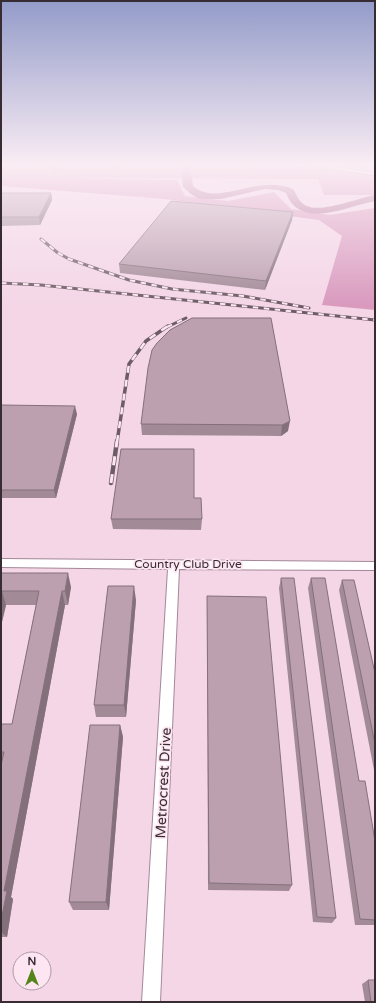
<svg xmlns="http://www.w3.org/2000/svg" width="376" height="1003" viewBox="0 0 376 1003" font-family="'Varela Round',sans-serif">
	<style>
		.green { fill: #d99abe }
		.water { fill: #b3759a }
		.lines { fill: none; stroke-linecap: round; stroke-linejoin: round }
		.river { fill: #b3759a; fill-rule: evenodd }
		.street-casing { stroke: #a38897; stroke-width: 2 }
		.street { fill: #fff; fill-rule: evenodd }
		.rail-far2-casing { stroke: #6d5c65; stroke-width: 3 }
		.rail-far1-casing { stroke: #6d5c65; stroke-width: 3.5 }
		.rail-casing { stroke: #6d5c65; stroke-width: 4.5 }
		.rail-far2 { stroke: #fde5f2; stroke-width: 2; stroke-dasharray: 5.5; stroke-linecap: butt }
		.rail-far1 { stroke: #fde5f2; stroke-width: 2.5; stroke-dasharray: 7; stroke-linecap: butt }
		.rail { stroke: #fde5f2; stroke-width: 3; stroke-dasharray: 9; stroke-linecap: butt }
		.wall { fill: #a28a97 }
		.shaded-wall { fill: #84707b }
		.building { fill: #bca0b0; stroke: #84707b }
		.labels { text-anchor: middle; stroke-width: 3.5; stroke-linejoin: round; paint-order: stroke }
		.street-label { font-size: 12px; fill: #372c32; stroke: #fde5f2 }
		.near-street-label { font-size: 14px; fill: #372c32; stroke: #fde5f2 }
	</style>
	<rect width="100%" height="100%" fill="#f4d6e7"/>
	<path class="green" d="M1 164 293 165 375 175V195H324L318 179 56 178 177 180 185 196 228 201 274 192 291 209 330 215 375 208V310L322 305 342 236 319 220 165 199 1 186Z"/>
	<path class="water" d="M56 164 65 168 61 171 56 172 58 173H51L53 169 42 166 11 165Z"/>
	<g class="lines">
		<g class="river">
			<path d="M103 164H133L118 169Z"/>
			<path d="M181 164H190L193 186C218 208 257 173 293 189 297 195 299 203 307 206 322 213 358 198 375 195V201C346 206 301 231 286 193L278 190 265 189 221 199H200L192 195 183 187Z"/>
		</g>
		<g class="street-casing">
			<g id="street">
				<path d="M315 164 375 173V175L300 164Z"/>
				<path d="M1 559 375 562V570L179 569 160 1002H142L168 569 1 567Z"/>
			</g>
		</g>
		<use href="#street" class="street"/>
		<g class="rail-far2-casing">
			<g id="rail-far2">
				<path d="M41 239 58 253 69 259 129 280 172 289 243 296 309 308"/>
				<path d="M1 283 41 285 375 320"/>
				<path d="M167 327 186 318"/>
			</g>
		</g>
		<g class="rail-far1-casing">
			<path id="rail-far1" d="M117 442 129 364 146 341 168 326"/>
		</g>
		<g class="rail-casing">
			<path id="rail" d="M111 483 117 441"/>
		</g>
		<use href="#rail-far2" class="rail-far2"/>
		<use href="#rail-far1" class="rail-far1"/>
		<use href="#rail" class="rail"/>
	</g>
	<g class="wall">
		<path d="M334 164H359L357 168Z"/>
		<path d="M1 193H51L52 200 40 225 1 226Z"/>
		<path d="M293 212 292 220 265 290 120 273 119 264Z"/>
		<path d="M192 318 288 431 281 436 142 435 141 424Z"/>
		<path d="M1 405 77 414 56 498H1Z"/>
		<path d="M194 498 202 519 201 530 113 529 111 519Z"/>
		<path d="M1 573 71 587 68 605H65L11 897 13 899 7 937H1V724H12L36 605H6L1 626Z"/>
		<path d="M281 578 336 918 332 923 313 922 279 588Z"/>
		<path d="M311 578 359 781 375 841V925H355L308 588Z"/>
		<path d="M342 580 375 673V775L339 590Z"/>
		<path d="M207 596 292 885 289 891 208 890Z"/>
		<path d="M136 600 126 717H96L94 705Z"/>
		<path d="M120 725 123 737 109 910H73L69 902Z"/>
		<path d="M368 980 375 1002H365L362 984Z"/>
	</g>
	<g class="shaded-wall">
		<path d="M51 193 52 200 40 225 39 217Z"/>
		<path d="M293 212 292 220 265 290 266 281Z"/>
		<path d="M75 406 77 414 56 498 54 490Z"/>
		<path d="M290 421 288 431 281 436 282 425Z"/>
		<path d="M68 573 71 587 68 605 65 591Z"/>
		<path d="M134 586 136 600 126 717 124 705Z"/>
		<path d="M2 591 6 605 1 626V593Z"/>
		<path d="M62 591 65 605 11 897 13 899 7 937 1 932V921L4 891Z"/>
		<path d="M120 725 123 737 109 910 106 902Z"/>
	</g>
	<g class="building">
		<path d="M1 193H51L39 217H1Z"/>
		<path d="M171 201 293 212 266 281 119 264Z"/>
		<path d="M192 318H271L290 421 282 425 141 424 148 368 152 350 157 343 170 330Z"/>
		<path d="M1 405 75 406 54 490H1Z"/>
		<path d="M121 449H194V498H201L202 519H111Z"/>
		<path d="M1 573H68L65 591H62L4 891H7L1 921V765L4 752H1V724H12L39 591H2L1 593Z"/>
		<path d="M281 578H294L336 918 317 917Z"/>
		<path d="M311 578H325L359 781H365L375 841V920L360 919Z"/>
		<path d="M342 580H354L375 673V744Z"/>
		<path d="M108 586H134L124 705H94Z"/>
		<path d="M207 596 266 597 292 885 209 883Z"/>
		<path d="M90 725H120L106 902H69Z"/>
		<path d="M368 980H375V1002H371Z"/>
	</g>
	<linearGradient id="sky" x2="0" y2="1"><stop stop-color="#939bc9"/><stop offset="0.54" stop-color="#faedf4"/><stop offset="1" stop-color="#faedf4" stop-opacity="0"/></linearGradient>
	<rect width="376" height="305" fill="url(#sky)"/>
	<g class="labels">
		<g class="street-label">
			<text x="188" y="568">Country Club Drive</text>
		</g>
		<g class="near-street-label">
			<text transform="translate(163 783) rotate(-87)" y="5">Metrocrest Drive</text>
		</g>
	</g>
	<rect width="376" height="1003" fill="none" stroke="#372c32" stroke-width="4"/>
	<g transform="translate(32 971)"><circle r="19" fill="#fde5f2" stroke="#ae9ba5"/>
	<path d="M0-3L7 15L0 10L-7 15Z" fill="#548518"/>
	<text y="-6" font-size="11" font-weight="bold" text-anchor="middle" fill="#372c32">N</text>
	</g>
</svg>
